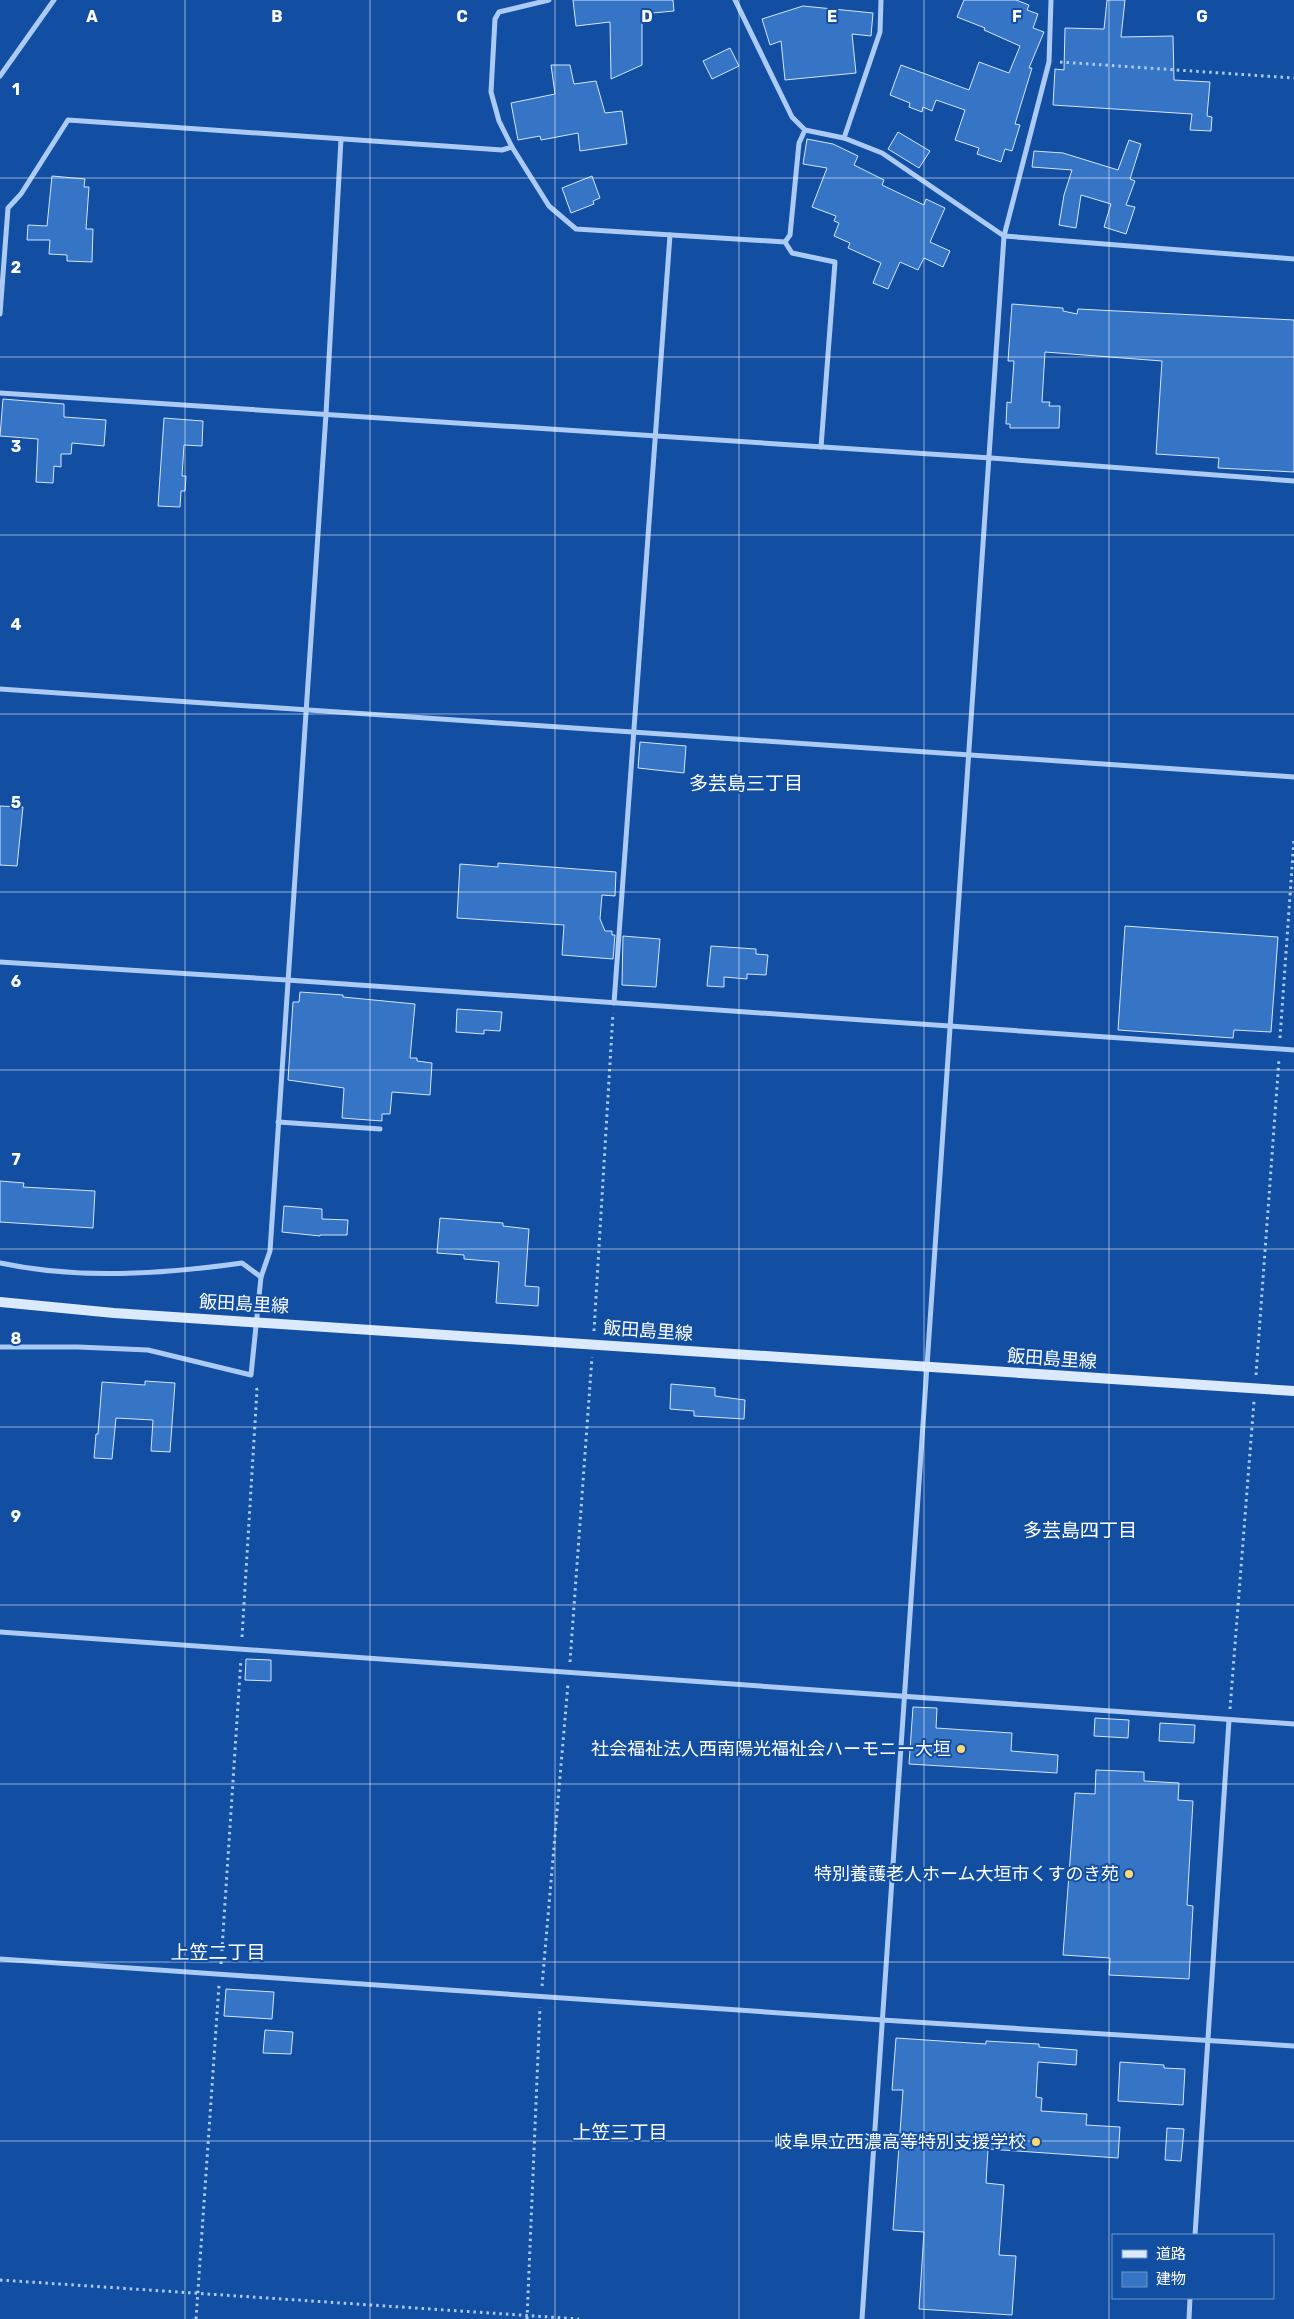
<svg xmlns="http://www.w3.org/2000/svg" width="1294" height="2319" viewBox="0 0 1294 2319" font-family="Rubik,'Noto Sans JP',sans-serif">
	<style>
		.building { fill: #3674c5; stroke: #d4e6fe }
		.lines { fill: none; stroke-linecap: round; stroke-linejoin: round }
		.path { stroke: #abcbf5; stroke-width: 3; stroke-dasharray: 2.5 4; stroke-linecap: butt }
		.street { stroke: #abcbf5; stroke-width: 5 }
		.secondary { stroke: #dbe9fd; stroke-width: 10 }
		.grid { fill: none; stroke: #fff; stroke-width: 1; stroke-opacity: 0.55 }
		.poi-dot { fill: #ffd86f; stroke: #124ea1; stroke-width: 2 }
		.labels { text-anchor: middle; stroke-width: 4; stroke-linejoin: round; paint-order: stroke }
		.street-label { font-size: 18px; fill: #fff; stroke: #124ea1 }
		.poi-label { font-size: 18px; fill: #fff; stroke: #124ea1; text-anchor: end }
		.neighbourhood-label { font-size: 19px; fill: #fff; stroke: #124ea1 }
		.grid-label { font-size: 16px; text-anchor: middle; font-weight: bold; fill: #fff; stroke: #124ea1; stroke-width: 4; stroke-linejoin: round; paint-order: stroke }
	</style>
	<rect width="100%" height="100%" fill="#124ea1"/>
	<g class="building">
		<path d="M573 0H673L674 11 642 14V65L611 79 610 22 576 26Z"/>
		<path d="M964 0H1016L1029 5 1027 10 1038 14 1033 28 1044 32 1029 68H1032L1015 124 1020 125 1012 151 1005 149 1001 162 977 154 979 148 955 140 965 110 936 100 932 111 923 107 922 112 909 107 910 103 890 95 901 65 969 90 979 62 1009 73 1020 46 984 30 985 28 957 17Z"/>
		<path d="M1107 0H1125L1121 37 1173 36 1174 80 1210 82 1207 116 1212 117 1211 131 1190 130 1192 114 1053 105 1055 69 1064 70 1065 28 1104 29Z"/>
		<path d="M803 6 873 13 871 36 852 34 856 73 785 80 781 41 770 45 762 19Z"/>
		<path d="M730 48 739 66 712 79 703 61Z"/>
		<path d="M551 65H570L574 84 596 81 605 113 622 111 627 144 580 151 578 133 541 140 540 136 518 140 511 103 555 94Z"/>
		<path d="M898 132 930 151 919 168 888 149Z"/>
		<path d="M807 139 833 144 858 156 854 165 884 180 882 185 924 205 926 199 945 208 930 242 950 251 943 267 924 258 918 270 900 262 888 289 873 283 881 263 848 248 850 243 834 236 839 223 834 221 836 216 812 207 827 168 803 164Z"/>
		<path d="M1129 140 1141 144 1130 179 1135 181 1126 205 1135 207 1126 234 1104 227 1111 204 1081 195 1076 228 1059 225 1064 195 1072 170 1032 167 1034 151 1063 153 1118 170Z"/>
		<path d="M52 176 85 179 84 187H89L86 229H93L92 262 67 261V255L49 254 50 240H27L28 225 47 226Z"/>
		<path d="M592 176 600 198 593 201 594 204 571 213 562 188Z"/>
		<path d="M1012 304 1063 308V311L1077 314 1078 309 1294 320V472L1218 468 1219 458 1156 454 1162 361 1045 352 1042 402H1050L1049 406H1060L1059 428H1010V424H1006L1007 402 1011 403 1014 361H1008Z"/>
		<path d="M3 399 64 404V417L106 420 104 446 72 443 71 454H61V467L54 466 53 483 36 482 38 439 0 436Z"/>
		<path d="M164 418 203 421 202 446 184 445 182 476H186L185 491H181L180 507 158 506Z"/>
		<path d="M640 742 686 746 684 773 638 768Z"/>
		<path d="M0 806 23 807 17 866 0 865Z"/>
		<path d="M498 863 616 872 615 896 602 895 600 919 605 931H612V935H615L613 959 562 955 564 925 457 918 460 864 498 867Z"/>
		<path d="M1125 926 1278 937 1271 1032 1234 1030 1233 1038 1118 1030Z"/>
		<path d="M623 936 660 939 656 987 622 985Z"/>
		<path d="M711 946 756 949V954L768 955 766 975 747 974V979L724 977V987L707 986Z"/>
		<path d="M300 992 343 995V997L415 1004 410 1058H417V1061L432 1063 430 1095 392 1092 390 1114H382V1121L342 1118 344 1088 288 1080 293 1002H299Z"/>
		<path d="M457 1009 502 1012 500 1031 484 1030V1034L456 1032Z"/>
		<path d="M0 1181 24 1183 23 1187 95 1191 93 1228 0 1222Z"/>
		<path d="M284 1206 322 1209V1219L348 1220 347 1235H320V1236L282 1232Z"/>
		<path d="M440 1218 503 1223V1226L529 1229 525 1286 539 1287 538 1306 496 1303 499 1262 464 1259V1255L437 1253Z"/>
		<path d="M145 1381 175 1383 170 1452 151 1451 153 1420 116 1418 112 1459 94 1458 96 1434H98L102 1382 145 1385Z"/>
		<path d="M671 1384 715 1388V1396L745 1400 744 1419 694 1416V1411L670 1409Z"/>
		<path d="M246 1659 271 1660V1681L245 1680Z"/>
		<path d="M913 1707 937 1708 936 1728 1012 1733 1011 1751 1058 1755 1057 1773 909 1764Z"/>
		<path d="M1095 1718 1129 1720 1128 1738 1094 1736Z"/>
		<path d="M1160 1723 1195 1725 1194 1743 1159 1741Z"/>
		<path d="M1096 1770 1144 1772V1781L1179 1783 1178 1800 1193 1801 1187 1905 1193 1906 1189 1979 1109 1975 1110 1958 1063 1955 1075 1793 1095 1794Z"/>
		<path d="M226 1989 274 1992 272 2019 224 2016Z"/>
		<path d="M265 2030 293 2032 291 2054 263 2053Z"/>
		<path d="M896 2038 986 2044V2041L1039 2044V2047L1077 2050 1076 2065 1038 2062 1036 2097 1042 2098 1041 2111 1087 2114 1086 2125 1120 2127 1118 2158 988 2149 986 2183 1004 2185 999 2255 1016 2256 1012 2315 919 2309 924 2232 893 2230 903 2090H892Z"/>
		<path d="M1120 2062 1164 2065V2068L1185 2069 1183 2105 1118 2101Z"/>
		<path d="M1167 2128 1184 2129 1181 2161 1165 2160Z"/>
	</g>
	<g class="lines">
		<g class="path">
			<path d="M1060 62 1294 78"/>
			<path d="M1280 1038 1294 839"/>
			<path d="M594 1331 613 1013"/>
			<path d="M1256 1375 1279 1059"/>
			<path d="M242 1637 257 1390 255 1385"/>
			<path d="M570 1662 592 1357"/>
			<path d="M1230 1709 1254 1401"/>
			<path d="M221 1964 241 1659"/>
			<path d="M542 1986 568 1684"/>
			<path d="M0 2280 579 2319"/>
			<path d="M196 2319 219 1985"/>
			<path d="M527 2319 540 2007"/>
		</g>
		<g class="street">
			<path d="M549 0 499 12 495 19 491 92 499 121 512 147 549 206 576 229 785 242 792 253 835 262 821 447"/>
			<path d="M735 0 792 117 805 130 844 138 882 153 1004 236 1294 259"/>
			<path d="M0 76 54 0"/>
			<path d="M844 138 880 32 881 0"/>
			<path d="M785 242 790 235 799 143 805 130"/>
			<path d="M0 314 8 208 21 194 68 120 502 150 512 147"/>
			<path d="M0 393 991 458 1294 481"/>
			<path d="M0 689 1294 777"/>
			<path d="M0 962 287 980 1294 1050"/>
			<path d="M614 1003 670 235"/>
			<path d="M278 1122 380 1129"/>
			<path d="M0 1263C80 1280 162 1274 242 1263L261 1277"/>
			<path d="M0 1347H78L148 1350 251 1375 261 1277 270 1251 326 414 341 139"/>
			<path d="M0 1632 1294 1724"/>
			<path d="M0 1959 882 2020 1294 2046"/>
			<path d="M1195 2235 1229 1720"/>
			<path d="M862 2319 1004 236 1049 62 1051 0"/>
			<path d="M1189 2319 1190 2298"/>
		</g>
		<path class="secondary" d="M0 1302 114 1313 1294 1391"/>
	</g>
	<path class="grid" d="M185 0V2319M370 0V2319M555 0V2319M739 0V2319M924 0V2319M1109 0V2319M0 178H1294M0 357H1294M0 535H1294M0 714H1294M0 892H1294M0 1070H1294M0 1249H1294M0 1427H1294M0 1605H1294M0 1784H1294M0 1962H1294M0 2141H1294"/>
	<g class="poi-dot">
		<circle cx="961" cy="1749" r="5"/>
		<circle cx="1129" cy="1874" r="5"/>
		<circle cx="1036" cy="2142" r="5"/>
	</g>
	<g class="labels">
		<g class="street-label">
			<text transform="translate(244 1304) rotate(3)" y="6">飯田島里線</text>
			<text transform="translate(648 1331) rotate(4)" y="6">飯田島里線</text>
			<text transform="translate(1052 1359) rotate(4)" y="6">飯田島里線</text>
		</g>
		<g class="poi-label">
			<text x="951" y="1755">社会福祉法人西南陽光福祉会ハーモニー大垣</text>
			<text x="1119" y="1880">特別養護老人ホーム大垣市くすのき苑</text>
			<text x="1026" y="2148">岐阜県立西濃高等特別支援学校</text>
		</g>
		<g class="neighbourhood-label">
			<text x="746" y="790">多芸島三丁目</text>
			<text x="1080" y="1537">多芸島四丁目</text>
			<text x="218" y="1959">上笠二丁目</text>
			<text x="620" y="2139">上笠三丁目</text>
		</g>
	</g>
	<g class="grid-label">
		<text x="92" y="22">A</text>
		<text x="277" y="22">B</text>
		<text x="462" y="22">C</text>
		<text x="647" y="22">D</text>
		<text x="832" y="22">E</text>
		<text x="1017" y="22">F</text>
		<text x="1202" y="22">G</text>
		<text x="16" y="95">1</text>
		<text x="16" y="273">2</text>
		<text x="16" y="452">3</text>
		<text x="16" y="630">4</text>
		<text x="16" y="808">5</text>
		<text x="16" y="987">6</text>
		<text x="16" y="1165">7</text>
		<text x="16" y="1344">8</text>
		<text x="16" y="1522">9</text>
	</g>
	<rect x="1112" y="2234" width="162" height="65" fill="#124ea1" stroke="#7195c7"/>
	<rect x="1122" y="2250" width="25" height="8" fill="#dbe9fd" stroke="#7195c7"/>
	<text x="1156" y="2259" font-size="15" fill="#ffffff">道路</text>
	<rect x="1122" y="2272" width="25" height="15" fill="#3674c5" stroke="#7195c7"/>
	<text x="1156" y="2284" font-size="15" fill="#ffffff">建物</text>
</svg>
